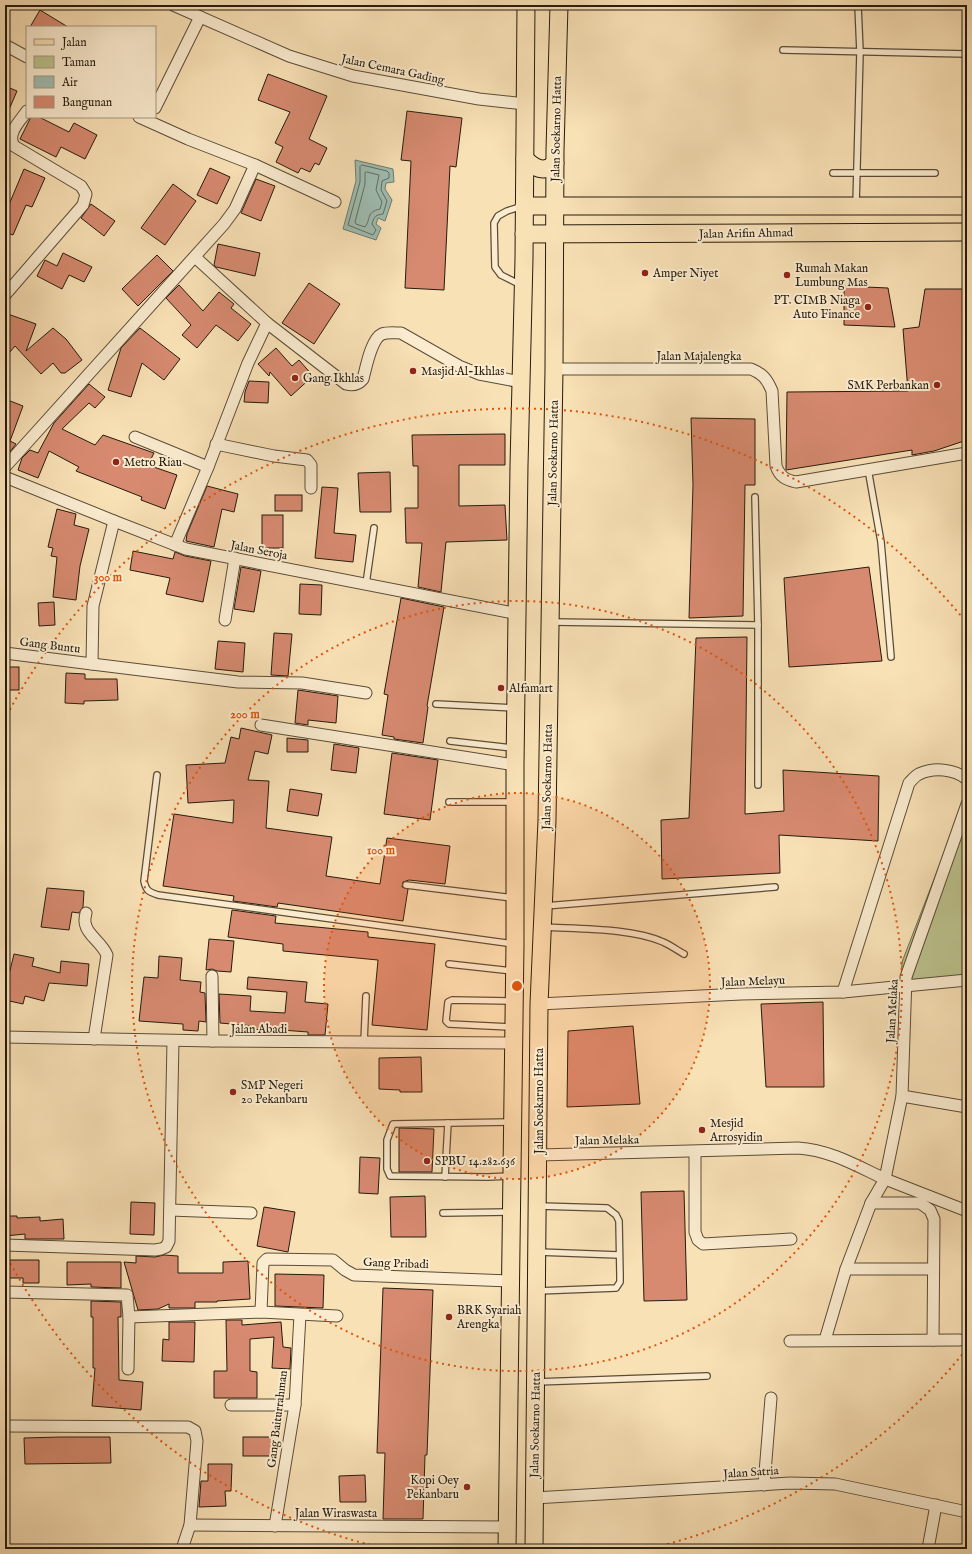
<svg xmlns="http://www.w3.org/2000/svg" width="972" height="1554" viewBox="0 0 972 1554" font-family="'IM FELL English',serif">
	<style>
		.green { fill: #bcc38e; stroke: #706f4e }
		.water { fill: #9ebdb2; stroke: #6e7c70 }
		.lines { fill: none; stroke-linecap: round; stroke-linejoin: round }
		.shore { stroke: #626c60; stroke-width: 1 }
		.building { fill: #d78a70; stroke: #251b0e }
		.service-casing { stroke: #5a4c38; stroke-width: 8 }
		.minor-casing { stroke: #5a4c38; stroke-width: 13 }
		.primary-casing { stroke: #251b0e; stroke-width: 19 }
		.service { stroke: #fbecd0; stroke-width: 5.5 }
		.minor { stroke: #fbecd0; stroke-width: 11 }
		.primary { stroke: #f9e1b6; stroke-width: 17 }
		.ring { fill: none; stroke: #de560c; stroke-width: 2; stroke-dasharray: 2 4 }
		.poi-dot { fill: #8f2418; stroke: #fbecd0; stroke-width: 1.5 }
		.labels { text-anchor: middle; stroke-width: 4; stroke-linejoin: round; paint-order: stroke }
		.street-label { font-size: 12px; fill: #251b0e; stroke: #fbecd0 }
		.poi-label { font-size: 12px; fill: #251b0e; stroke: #fbecd0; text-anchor: start }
		.centre { fill: #de560c; stroke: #fbecd0; stroke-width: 2 }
		.ring-label { font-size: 12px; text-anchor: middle; font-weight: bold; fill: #de560c; stroke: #fbecd0; stroke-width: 4; stroke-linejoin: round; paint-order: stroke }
	</style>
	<rect width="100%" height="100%" fill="#f9e1b6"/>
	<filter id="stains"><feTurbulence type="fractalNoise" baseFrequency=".005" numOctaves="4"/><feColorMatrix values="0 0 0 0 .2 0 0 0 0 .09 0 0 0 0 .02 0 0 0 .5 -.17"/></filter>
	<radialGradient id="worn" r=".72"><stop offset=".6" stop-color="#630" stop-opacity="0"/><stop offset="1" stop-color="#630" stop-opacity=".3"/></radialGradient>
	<path class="green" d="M965 799 967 800V978L901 985 902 962Z"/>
	<path class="water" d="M355 160 393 169 394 182 386 183 385 189 392 200 385 221 378 218 376 224 381 228 376 240 343 229 356 181Z"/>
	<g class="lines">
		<g class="shore">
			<path d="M362 165 387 171 389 173V178L382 181 381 190 387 201 383 214C376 215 374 216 372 224L376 230 373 235 348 225 360 182V167Z"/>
			<path d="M367 172 379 175 376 190 382 202 380 209C366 212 371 219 365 227L356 224 355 222 365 184V173Z"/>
		</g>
	</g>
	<g class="building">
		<path d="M40 10 68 27H30Z"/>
		<path d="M268 74 327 96 309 139 327 148 319 165 315 163 310 172 301 168 298 173 276 162 283 147 275 143 290 112 258 100Z"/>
		<path d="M5 86 17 91 5 119Z"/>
		<path d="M407 111 462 118 456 167 450 166 444 290 405 288 411 161 401 160Z"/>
		<path d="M31 117H39L69 132 74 123 97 135 85 159 61 147 56 157 20 139Z"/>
		<path d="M210 168 230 177 217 204 197 195Z"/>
		<path d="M24 169 45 178 32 207 26 205 13 235 5 232V214Z"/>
		<path d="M256 179 275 186 261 221 241 213Z"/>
		<path d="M173 184 196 201 165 245 141 228Z"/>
		<path d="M91 204 115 221 104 236 81 218Z"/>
		<path d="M218 244 260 253 255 276 216 267 214 265Z"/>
		<path d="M63 253 92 267 84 282 69 275 62 289 37 276 45 260 57 266Z"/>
		<path d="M157 255 173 271 138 306 122 289Z"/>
		<path d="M309 283 340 304 314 344 282 323Z"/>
		<path d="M179 285 203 311 219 292 234 304 231 308 251 324 238 341 216 325 197 348 182 335 191 325 166 298Z"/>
		<path d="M844 286 888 288 895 327 844 325Z"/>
		<path d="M925 289H967V440L934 451 912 455V450L786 470 787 392 908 391 903 329 919 327Z"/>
		<path d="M5 313 36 324 26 351 53 328 66 339 82 360 65 373H61L53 363 41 374 15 346 5 358Z"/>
		<path d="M140 328 180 359 164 380 142 363 131 397 108 390 121 348Z"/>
		<path d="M276 348 292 366 299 360 313 376 291 396 270 372 269 376 258 364Z"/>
		<path d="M249 381 269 382 268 403 244 402 245 392Z"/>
		<path d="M89 384 105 397 95 408 89 403 62 429 95 445 103 435 154 453 148 465 177 475 165 509 141 500 142 497 76 471 79 467 49 451 38 478 18 470 22 458 30 450 38 453 54 423Z"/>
		<path d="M5 399 23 406 10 441 16 444 9 453 5 451Z"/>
		<path d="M691 418 755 419V485H745L743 616 689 618 693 485Z"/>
		<path d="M505 434V465H459V506L505 505 507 540 446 542 441 592 418 587 422 543H406L405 508H418V466H413L412 435Z"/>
		<path d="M390 472 391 512H360L358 473Z"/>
		<path d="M207 486 238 494 234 512 222 509 214 547 186 541 187 534Z"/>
		<path d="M322 487 338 488 334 533 356 535 353 562 315 558Z"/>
		<rect x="275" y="495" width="27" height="16"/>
		<path d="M57 509 76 514 74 525 89 529 80 566 76 600 53 597 57 557 51 556 53 548 48 547Z"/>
		<rect x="262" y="515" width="21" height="33"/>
		<path d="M133 551 173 559 175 552 185 556 211 561 203 602 166 594 170 578 130 570Z"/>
		<path d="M241 567 261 571 254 612 234 609Z"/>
		<path d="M869 567 882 661 789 667 784 578Z"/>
		<path d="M300 584 322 585 321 615 299 614Z"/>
		<path d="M401 598 444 607 427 706 428 707 423 743 394 739V737L382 735 388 695 384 694Z"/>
		<path d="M54 602 55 625 39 626 38 603Z"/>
		<path d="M274 633 292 634 288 676 271 675Z"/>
		<path d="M747 637 745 814 784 811 783 770 879 776 878 841 779 835 780 873 662 879 661 820 689 818 696 638Z"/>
		<path d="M218 641 245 643 243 672 215 669Z"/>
		<rect x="5" y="667" width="14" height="23"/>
		<path d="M66 673 85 674V679H117L118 700 84 701V704L65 703Z"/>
		<path d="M298 690 338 696 336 723 308 720V725L295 723Z"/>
		<path d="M241 728 272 735 268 754 255 751 248 780 269 781 266 828 332 837 326 876 380 884 387 838 450 846 445 884 409 880 403 882 402 887 408 889 403 921 278 903 277 907 233 901 234 896 163 886 174 814 233 823 234 800 188 803 186 765 225 763 231 737 239 739Z"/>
		<path d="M287 738 308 740V752H287Z"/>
		<path d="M334 744 359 748 356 773 331 770Z"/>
		<path d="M392 753 438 760 430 820 384 814Z"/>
		<path d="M290 789 322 794 318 816 287 811Z"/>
		<path d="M47 888 84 891 83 907 79 913 72 912 69 930 41 927Z"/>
		<path d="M232 910 276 916 275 923 368 932V937L435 944 427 1030 372 1025 378 960 283 951V944L228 937Z"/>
		<path d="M209 939 234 941 231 972 217 971 212 969 206 970Z"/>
		<path d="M14 954 34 958 32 966 60 973 61 961 89 964 87 986 49 983 44 1001 25 996 23 1004 5 1000V991Z"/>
		<path d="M159 956 182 958 180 980 201 982 200 992 205 993 206 1022 199 1021 198 1031 183 1030V1024L139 1021 144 977 158 978Z"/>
		<path d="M248 977 307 982 305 1002 328 1004 325 1035H308V1032L268 1029V1031L254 1029V1026L220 1023 219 994 251 996 250 1011 285 1013 287 992 247 989Z"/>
		<path d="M823 1002 824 1087H766L761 1004Z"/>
		<path d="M633 1026 640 1104 567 1107 568 1031Z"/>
		<path d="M421 1057 422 1092H400V1090L379 1089V1058Z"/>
		<path d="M399 1128 434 1129 432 1172H399Z"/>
		<path d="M360 1157 380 1158 378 1194 359 1193Z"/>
		<path d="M684 1191 687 1300 644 1301 641 1192Z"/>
		<path d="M425 1196 426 1237H391L390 1197Z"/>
		<path d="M131 1202 155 1203 154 1235 130 1234Z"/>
		<path d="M264 1207 295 1212 288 1252 257 1246Z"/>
		<path d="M5 1216H17V1218L40 1217V1221L63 1219 64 1239H25V1234L5 1236Z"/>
		<path d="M164 1255 178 1256V1273H223V1262L248 1261 250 1299 217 1301V1302H195V1308H169V1304L158 1309 138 1310 124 1262 136 1263V1256L155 1257Z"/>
		<path d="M5 1260H39V1283H23V1278H5Z"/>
		<path d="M67 1262H121V1288L91 1287V1284L67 1285Z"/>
		<path d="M275 1274 324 1275 323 1308 275 1306Z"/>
		<path d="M383 1288 433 1290 427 1455H425L423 1519H383L385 1453H377Z"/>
		<path d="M91 1301 121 1302V1317H118L119 1380 143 1382 141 1410 92 1406 95 1368H93V1317H91Z"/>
		<path d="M226 1320H242V1325L281 1322 283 1347 291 1348 290 1369 272 1368 274 1337 250 1339V1371L257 1372V1398H214V1371H227Z"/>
		<path d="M169 1322H195L194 1362 162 1361 163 1339 169 1340Z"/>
		<path d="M60 1437H110L111 1463 25 1464 24 1438Z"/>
		<rect x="243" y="1437" width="30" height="19"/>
		<path d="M208 1464H232L231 1491H225L226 1506 199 1507 201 1481H208Z"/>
		<path d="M365 1475 366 1502H340L339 1476Z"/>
	</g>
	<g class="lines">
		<g class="service-casing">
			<g id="service">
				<path d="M783 50 967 54"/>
				<path d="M833 173H935"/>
				<path d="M856 205 860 52 858 5"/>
				<path d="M521 285 501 275 495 267 494 223 498 216 507 211 523 206"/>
				<path d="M868 469 881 542 891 657"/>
				<path d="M366 584 374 528"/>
				<path d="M552 622 758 625 755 497"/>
				<path d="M436 704 514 708"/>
				<path d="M450 741 513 748"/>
				<path d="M157 775 144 881C146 891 149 892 158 895L513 944"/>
				<path d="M758 785V625"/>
				<path d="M449 802H513"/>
				<path d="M406 885 513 898"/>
				<path d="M545 906 775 887"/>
				<path d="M544 927C578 929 633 928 663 942 670 945 677 950 684 954"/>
				<path d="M449 964 512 971"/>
				<path d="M511 1027 449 1024 446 1021 448 1002 452 1000 513 1001"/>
				<path d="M364 1042 366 996"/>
				<path d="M511 1176 488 1177 390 1176 387 1169V1140L393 1124 512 1122"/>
				<path d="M445 1177 448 1123"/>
				<path d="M443 1213 509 1212"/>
				<path d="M538 1252 619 1255"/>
				<path d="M537 1291 616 1288 620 1282V1275L619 1221 616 1215 607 1208 539 1206"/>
				<path d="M536 1382 707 1376"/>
			</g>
		</g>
		<g class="minor-casing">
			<g id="minor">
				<path d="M173 5 289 56 353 76 479 99 525 104"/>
				<path d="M5 45 27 57"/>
				<path d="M155 108 200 17"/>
				<path d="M139 117 188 139 255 165 335 202"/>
				<path d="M195 257 267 323 346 384C353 386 358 385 363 379 366 368 371 339 382 334 388 332 395 333 401 333L459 366 479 374 521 382"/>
				<path d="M5 295 83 205 86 194 81 186 14 146C6 134 20 121 27 111"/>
				<path d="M554 369H751C763 374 767 379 772 391L776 466C780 477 786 480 796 482L967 453"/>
				<path d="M135 437 208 467"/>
				<path d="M216 444 274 456 307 460 311 465V488"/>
				<path d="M5 467 224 224 235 209 255 165"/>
				<path d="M5 477 114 521 186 549 518 614"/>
				<path d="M175 545 208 467 248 363 267 323"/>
				<path d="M225 620 235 558"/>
				<path d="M5 653 92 664 93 606 114 521"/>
				<path d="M92 664 238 682 302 683 366 693"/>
				<path d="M261 725 515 765"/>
				<path d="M86 913C85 917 84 922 86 926 88 935 102 943 107 955L94 1039"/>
				<path d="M212 976 213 1041"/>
				<path d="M843 992 909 783C912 780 915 776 919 774 934 767 954 769 967 779"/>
				<path d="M539 1004 741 994 843 992 967 980"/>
				<path d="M5 1037 213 1041 514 1043"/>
				<path d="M902 1096 967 1107"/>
				<path d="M695 1152V1232L698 1240 703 1244 791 1239"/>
				<path d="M539 1155 798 1148C830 1150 857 1166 885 1179L902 1096 906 977 967 804"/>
				<path d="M871 1203H920L930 1210 934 1219 933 1340"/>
				<path d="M170 1210 251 1213"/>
				<path d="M5 1245 155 1250 161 1249 166 1247 169 1241 173 1041"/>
				<path d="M846 1269H933"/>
				<path d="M5 1292 127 1295 129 1317 128 1369"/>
				<path d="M261 1312 263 1263 267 1259 333 1260 345 1270 354 1275 511 1281"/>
				<path d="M129 1317 261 1312 337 1316"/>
				<path d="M825 1340 846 1269 871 1203 885 1179 967 1211"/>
				<path d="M790 1341 960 1340"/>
				<path d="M231 1405H295"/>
				<path d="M5 1426 188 1427 195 1431 197 1441 190 1525 182 1549"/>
				<path d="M764 1485 771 1398"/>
				<path d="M534 1498 790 1483 835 1484 967 1512"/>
				<path d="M190 1525 507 1527"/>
				<path d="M275 1526 295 1405 300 1315"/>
				<path d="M928 1549 936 1505"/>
			</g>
		</g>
		<g class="primary-casing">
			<g id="primary">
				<path d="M525 159C534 168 545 174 555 163"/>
				<path d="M524 206H967"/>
				<path d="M524 234 967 232"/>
				<path d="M507 1549 515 944V765L519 465 524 259 526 5"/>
				<path d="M534 1549 539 1004 547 820 554 369 555 150 559 5"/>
			</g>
		</g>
		<use href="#service" class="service"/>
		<use href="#minor" class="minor"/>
		<use href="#primary" class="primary"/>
	</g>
	<circle cx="517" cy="986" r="193" fill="#de560c" fill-opacity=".12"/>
	<g class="ring">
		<circle cx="517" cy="986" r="193"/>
		<circle cx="517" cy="986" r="385"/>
		<path d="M966 1350A578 578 0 0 1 652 1548M382 1548A578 578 0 0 1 7 1257M7 715A578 578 0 0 1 966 622"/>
	</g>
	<g class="poi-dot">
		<circle cx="645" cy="273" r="4"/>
		<circle cx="787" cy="275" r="4"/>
		<circle cx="868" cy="307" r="4"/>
		<circle cx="413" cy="371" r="4"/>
		<circle cx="295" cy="378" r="4"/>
		<circle cx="937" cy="385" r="4"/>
		<circle cx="116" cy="462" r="4"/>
		<circle cx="501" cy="688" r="4"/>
		<circle cx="233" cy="1092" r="4"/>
		<circle cx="702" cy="1130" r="4"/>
		<circle cx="427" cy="1161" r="4"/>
		<circle cx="449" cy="1317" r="4"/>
		<circle cx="467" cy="1487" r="4"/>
	</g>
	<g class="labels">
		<g class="street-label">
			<text transform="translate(393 69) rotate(12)" y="4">Jalan Cemara Gading</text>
			<text transform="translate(556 129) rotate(-89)" y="4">Jalan Soekarno Hatta</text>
			<text transform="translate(746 233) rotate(-1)" y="4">Jalan Arifin Ahmad</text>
			<text x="699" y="360">Jalan Majalengka</text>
			<text transform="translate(553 453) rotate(-89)" y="4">Jalan Soekarno Hatta</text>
			<text transform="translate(259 550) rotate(11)" y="4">Jalan Seroja</text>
			<text transform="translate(50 645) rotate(7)" y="4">Gang Buntu</text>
			<text transform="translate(547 777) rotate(-89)" y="4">Jalan Soekarno Hatta</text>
			<text transform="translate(753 981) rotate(-2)" y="4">Jalan Melayu</text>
			<text transform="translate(892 1011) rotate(-87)" y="4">Jalan Melaka</text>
			<text x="259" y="1033">Jalan Abadi</text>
			<text transform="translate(539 1101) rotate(-90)" y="4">Jalan Soekarno Hatta</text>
			<text transform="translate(607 1140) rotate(-1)" y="4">Jalan Melaka</text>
			<text transform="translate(396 1263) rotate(2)" y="4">Gang Pribadi</text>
			<text transform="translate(277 1419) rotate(-83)" y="4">Gang Baiturrahman</text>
			<text transform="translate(535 1425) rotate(-89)" y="4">Jalan Soekarno Hatta</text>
			<text transform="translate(751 1472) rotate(-4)" y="4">Jalan Satria</text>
			<text x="336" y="1517">Jalan Wiraswasta</text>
		</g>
		<g class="poi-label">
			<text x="795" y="272">Rumah Makan<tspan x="795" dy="14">Lumbung Mas</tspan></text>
			<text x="653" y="277">Amper Niyet</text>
			<text x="860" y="304" text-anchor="end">PT. CIMB Niaga<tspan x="860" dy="14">Auto Finance</tspan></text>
			<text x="421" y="375">Masjid Al-Ikhlas</text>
			<text x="303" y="382">Gang Ikhlas</text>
			<text x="929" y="389" text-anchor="end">SMK Perbankan</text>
			<text x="124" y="466">Metro Riau</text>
			<text x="509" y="692">Alfamart</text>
			<text x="241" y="1089">SMP Negeri<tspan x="241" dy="14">20 Pekanbaru</tspan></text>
			<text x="710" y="1127">Mesjid<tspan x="710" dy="14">Arrosyidin</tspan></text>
			<text x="435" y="1165">SPBU 14.282.636</text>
			<text x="457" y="1314">BRK Syariah<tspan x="457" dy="14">Arengka</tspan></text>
			<text x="459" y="1484" text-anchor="end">Kopi Oey<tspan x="459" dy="14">Pekanbaru</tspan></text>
		</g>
	</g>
	<circle cx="517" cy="986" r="6" class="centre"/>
	<g class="ring-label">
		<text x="108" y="581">300 m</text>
		<text x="245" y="718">200 m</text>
		<text x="381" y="854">100 m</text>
	</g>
	<rect width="972" height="1554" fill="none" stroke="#f9e1b6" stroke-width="20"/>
	<rect x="6" y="6" width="960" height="1542" fill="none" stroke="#251b0e" stroke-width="2"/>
	<rect x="10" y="10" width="952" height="1534" fill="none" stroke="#251b0e"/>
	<rect x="26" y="26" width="130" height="92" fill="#fbecd0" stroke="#a59882"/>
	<rect x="34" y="39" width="20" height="6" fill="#f9e1b6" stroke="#a59882"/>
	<text x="62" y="46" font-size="12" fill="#251b0e">Jalan</text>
	<rect x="34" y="56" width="20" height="12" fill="#bcc38e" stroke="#a59882"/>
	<text x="62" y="66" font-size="12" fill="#251b0e">Taman</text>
	<rect x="34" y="76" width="20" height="12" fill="#9ebdb2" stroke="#a59882"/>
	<text x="62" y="86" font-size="12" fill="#251b0e">Air</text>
	<rect x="34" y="96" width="20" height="12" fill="#d78a70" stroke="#a59882"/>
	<text x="62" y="106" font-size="12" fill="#251b0e">Bangunan</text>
	<rect width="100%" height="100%" filter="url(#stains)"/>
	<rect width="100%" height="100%" fill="url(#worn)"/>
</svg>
